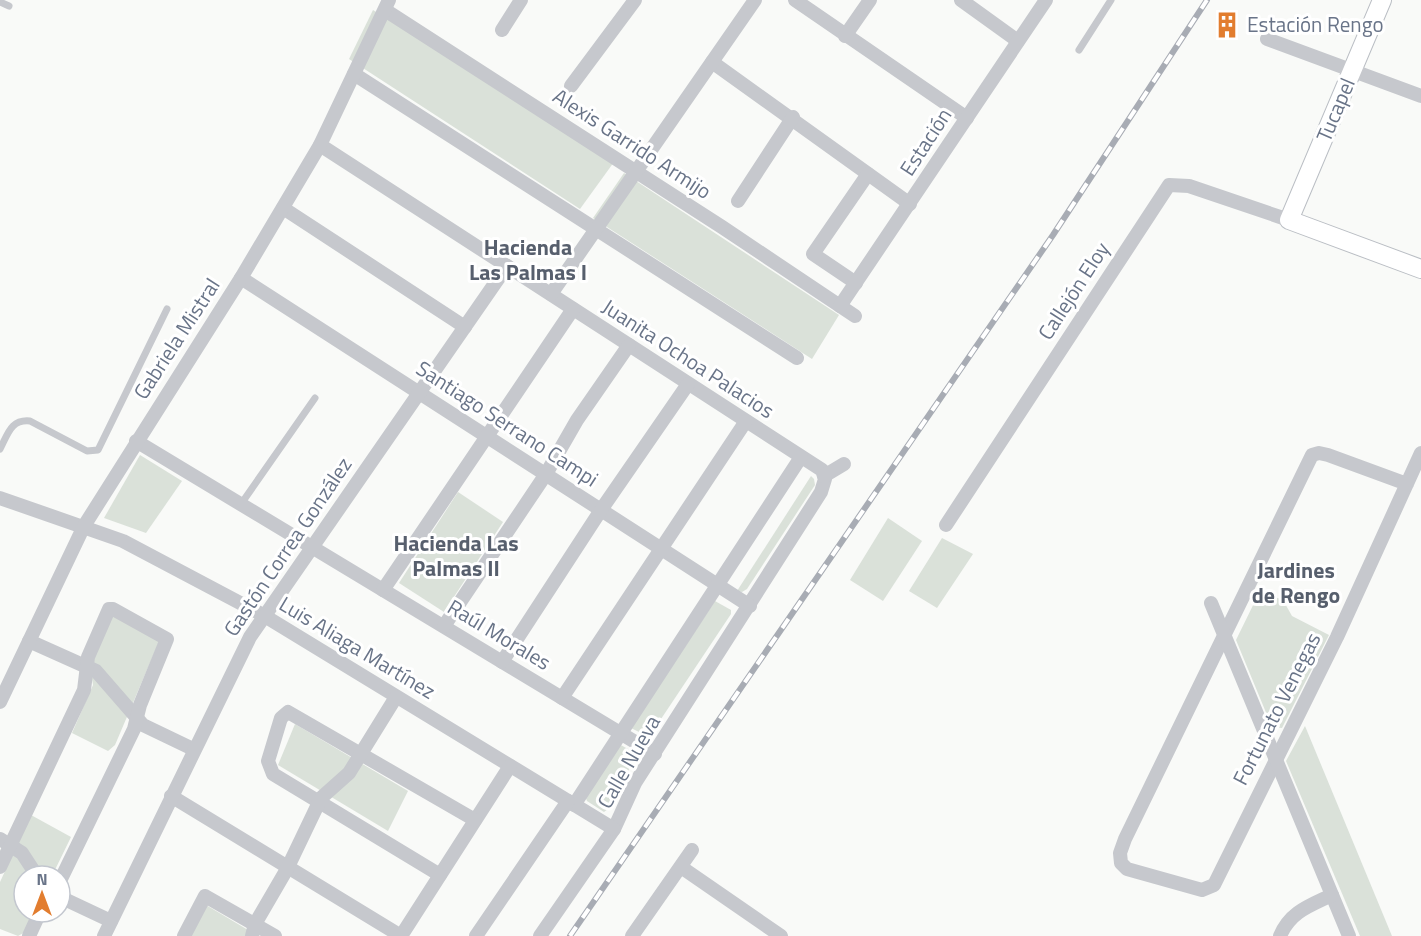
<svg xmlns="http://www.w3.org/2000/svg" width="1421" height="936" viewBox="0 0 1421 936" font-family="'Titillium Web',sans-serif">
	<style>
		.green { fill: #dae1d9 }
		.lines { fill: none; stroke-linecap: round; stroke-linejoin: round }
		.secondary-casing { stroke: #babec4; stroke-width: 20 }
		.lane { stroke: #c6c8cd; stroke-width: 7 }
		.street { stroke: #c6c8cd; stroke-width: 14 }
		.secondary { stroke: #fff; stroke-width: 18 }
		.rail-casing { stroke: #a8acb4; stroke-width: 6 }
		.rail { stroke: #fff; stroke-width: 4; stroke-dasharray: 11; stroke-linecap: butt }
		.labels { text-anchor: middle; stroke-width: 6; stroke-linejoin: round; paint-order: stroke }
		.poi-label { font-size: 21px; fill: #697488; stroke: #fff; text-anchor: start }
		.street-label { font-size: 21px; fill: #697488; stroke: #fff }
		.neighbourhood-label { font-size: 22px; font-weight: bold; fill: #575f6d; stroke: #fff }
	</style>
	<rect width="100%" height="100%" fill="#f9faf8"/>
	<g class="green">
		<path d="M373 10 614 162 580 209 349 59Z"/>
		<path d="M624 173 839 315 812 359 593 218Z"/>
		<path d="M140 455 182 481 146 533 104 518Z"/>
		<path d="M811 476 814 479 815 485 747 589 742 592 737 591Z"/>
		<path d="M458 492 503 522 444 612 399 583Z"/>
		<path d="M888 518 922 541 883 601 850 580Z"/>
		<path d="M942 538 973 554 937 608 909 591Z"/>
		<path d="M1260 591 1283 600 1292 616 1329 635 1282 728 1272 727 1236 640Z"/>
		<path d="M715 601 731 610V614L651 734 645 735 631 728Z"/>
		<path d="M118 613 158 637V644L115 745 108 751 72 733 93 685 90 666 110 617Z"/>
		<path d="M295 724 408 791 388 831 278 765Z"/>
		<path d="M1305 726 1392 936H1360L1286 761Z"/>
		<path d="M619 744 637 754 609 808 604 812 587 801 585 796Z"/>
		<path d="M31 815 71 837 52 876H24V912H35L25 932 18 936 0 929V882Z"/>
		<path d="M206 905 258 936H188Z"/>
	</g>
	<g class="lines">
		<g class="secondary-casing">
			<path id="secondary" d="M1382 0 1289 220 1421 269"/>
		</g>
		<g class="lane">
			<path d="M0 2 9 6"/>
			<path d="M1079 50 1111 0"/>
			<path d="M0 449C8 434 11 419 30 421L87 451 98 450 167 309"/>
			<path d="M241 504 315 398"/>
		</g>
		<g class="street">
			<path d="M795 0 967 118"/>
			<path d="M961 0 1018 41"/>
			<path d="M385 10 722 227 855 316"/>
			<path d="M502 30 521 0"/>
			<path d="M845 36 870 0"/>
			<path d="M1267 39 1421 96"/>
			<path d="M712 62 910 204"/>
			<path d="M354 74 797 358"/>
			<path d="M571 86 635 0"/>
			<path d="M320 145 822 470 825 479 821 492 635 783 614 829 540 936"/>
			<path d="M738 201 793 117"/>
			<path d="M283 208 465 327"/>
			<path d="M241 278 750 606"/>
			<path d="M856 283 813 254 868 174"/>
			<path d="M551 294 755 0"/>
			<path d="M840 306 1046 0"/>
			<path d="M136 441 655 754"/>
			<path d="M824 476 844 464"/>
			<path d="M1407 484 1328 455 1319 453 1312 455 1125 839 1120 853 1121 863 1127 869 1202 890 1214 885 1337 637 1421 453"/>
			<path d="M0 498 123 541 263 615 614 829"/>
			<path d="M946 525 1169 185 1189 186 1289 220"/>
			<path d="M383 590 573 309"/>
			<path d="M1211 603 1349 936"/>
			<path d="M444 626 546 474 577 420 629 345"/>
			<path d="M29 641 96 671 143 725 193 749"/>
			<path d="M502 662 601 510 688 384"/>
			<path d="M562 698 746 421"/>
			<path d="M0 702 84 526 241 278 320 145 389 0"/>
			<path d="M171 796 401 936 510 766"/>
			<path d="M574 805 801 457"/>
			<path d="M0 839 22 853 37 876"/>
			<path d="M0 867 84 690 88 657 109 609H113L167 639 140 705 134 729 60 881"/>
			<path d="M681 867 781 936"/>
			<path d="M440 875 273 774 268 761 281 718 288 712 475 820"/>
			<path d="M60 897 111 921"/>
			<path d="M29 936 40 912"/>
			<path d="M104 936 250 637 507 266"/>
			<path d="M184 936 205 896 275 936"/>
			<path d="M252 936 255 924 287 869 321 798 349 773 396 697"/>
			<path d="M476 936 568 801"/>
			<path d="M632 936 692 850"/>
			<path d="M1280 936C1290 912 1309 906 1332 895"/>
		</g>
		<use href="#secondary" class="secondary"/>
		<g class="rail-casing">
			<path id="rail" d="M570 936 1053 235 1207 0"/>
		</g>
		<use href="#rail" class="rail"/>
	</g>
	<defs>
		<g id="building-bare" transform="scale(2.07)"><path d="M-4-6H4V6H1V3H-1V6H-4ZM-2.5-4.3h1.7v1.8h-1.7ZM.8-4.3h1.7v1.8H.8ZM-2.5-1h1.7V.8h-1.7ZM.8-1h1.7V.8H.8Z" fill="#e27d2f" stroke="#fff" stroke-width="2.5" paint-order="stroke"/></g>
	</defs>
	<g fill-rule="evenodd">
		<use href="#building-bare" x="1227" y="25"/>
	</g>
	<g class="labels">
		<g class="poi-label">
			<text x="1247" y="32">Estación Rengo</text>
		</g>
		<g class="street-label">
			<text transform="translate(1336 110) rotate(-67)" y="7">Tucapel</text>
			<text transform="translate(926 142) rotate(-57)" y="7">Estación</text>
			<text transform="translate(632 144) rotate(33)" y="7">Alexis Garrido Armijo</text>
			<text transform="translate(1074 291) rotate(-57)" y="7">Callejón Eloy</text>
			<text transform="translate(177 339) rotate(-57)" y="7">Gabriela Mistral</text>
			<text transform="translate(688 359) rotate(33)" y="7">Juanita Ochoa Palacios</text>
			<text transform="translate(507 424) rotate(33)" y="7">Santiago Serrano Campi</text>
			<text transform="translate(288 547) rotate(-56)" y="7">Gastón Correa González</text>
			<text transform="translate(499 635) rotate(31)" y="7">Raúl Morales</text>
			<text transform="translate(357 648) rotate(31)" y="7">Luis Aliaga Martínez</text>
			<text transform="translate(1277 709) rotate(-63)" y="7">Fortunato Venegas</text>
			<text transform="translate(629 762) rotate(-60)" y="7">Calle Nueva</text>
		</g>
		<g class="neighbourhood-label">
			<text x="528" y="255">Hacienda<tspan x="528" dy="25">Las Palmas I</tspan></text>
			<text x="456" y="551">Hacienda Las<tspan x="456" dy="25">Palmas II</tspan></text>
			<text x="1296" y="578">Jardines<tspan x="1296" dy="25">de Rengo</tspan></text>
		</g>
	</g>
	<g transform="translate(42 894)"><circle r="28" fill="#ffffff" stroke="#c3c7cf" stroke-width="1.5"/>
	<path d="M0-4.5L10 22L0 15L-10 22Z" fill="#e27d2f"/>
	<text y="-9" font-size="16" font-weight="bold" text-anchor="middle" fill="#697488">N</text>
	</g>
</svg>
